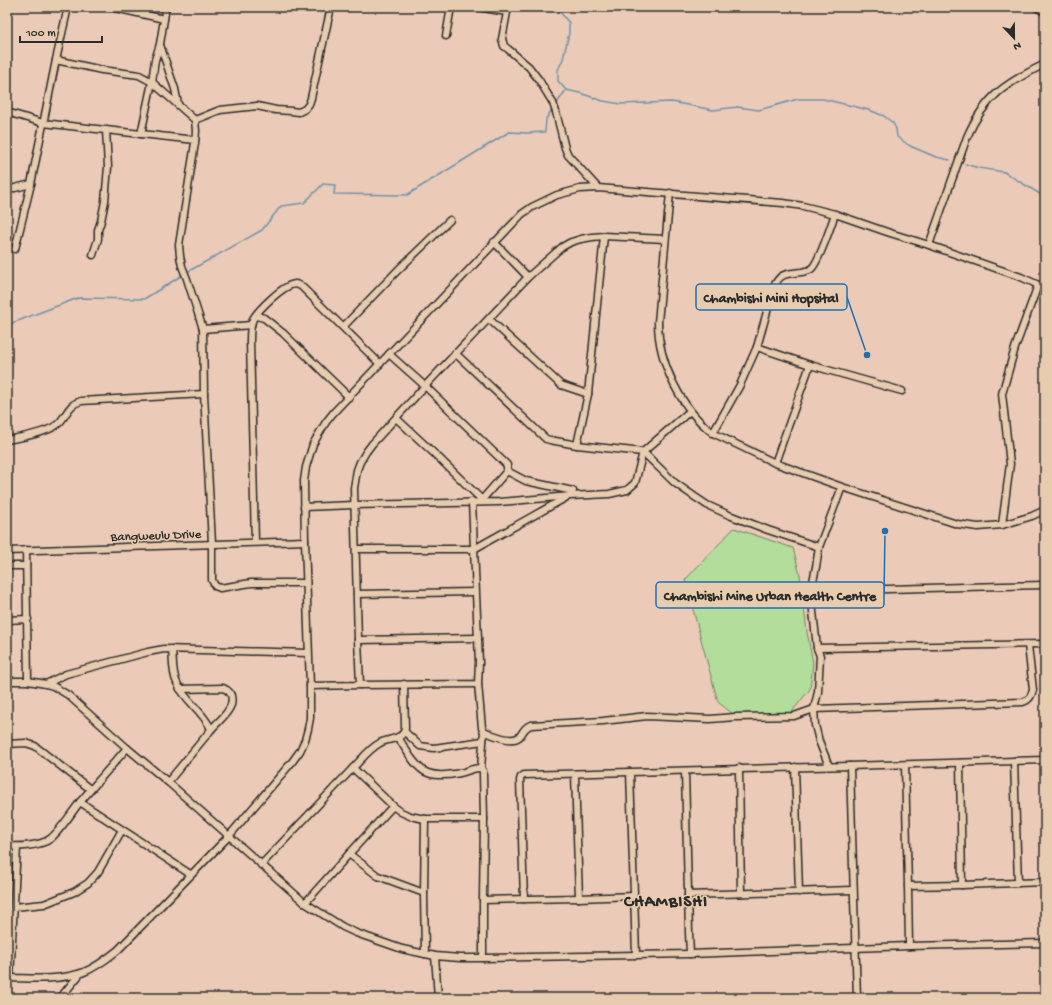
<svg xmlns="http://www.w3.org/2000/svg" width="1052" height="1005" viewBox="0 0 1052 1005" font-family="'Gochi Hand',sans-serif">
	<style>
		.green { fill: #b3dd9a; stroke: #6f8462 }
		.lines { fill: none; stroke-linecap: round; stroke-linejoin: round }
		.stream { stroke: #7192aa; stroke-width: 1.5 }
		.minor-casing { stroke: #2b2b2b; stroke-width: 9 }
		.minor { stroke: #e8ccaf; stroke-width: 6 }
		.labels { text-anchor: middle; stroke-width: 3; stroke-linejoin: round; paint-order: stroke }
		.street-label { font-size: 13px; fill: #2b2b2b; stroke: #e8ccaf }
		.district-label { font-size: 17px; font-weight: bold; letter-spacing: 1px; fill: #2b2b2b; stroke: #e8ccaf }
		.leader { fill: none; stroke: #1f6fb2; stroke-width: 1.5 }
		.callout-dot { fill: #1f6fb2; stroke: #e8ccaf; stroke-width: 1.5 }
		.callout { fill: #e8ccaf; stroke: #1f6fb2; stroke-width: 1.5 }
		.callout-label { font-size: 14px; text-anchor: middle; font-weight: bold; fill: #2b2b2b }
	</style>
	<rect width="100%" height="100%" fill="#ebcab7"/>
	<filter id="ink" filterUnits="userSpaceOnUse"><feTurbulence type="fractalNoise" baseFrequency=".025" numOctaves="2"/><feDisplacementMap in="SourceGraphic" scale="8" xChannelSelector="R" yChannelSelector="G"/><feConvolveMatrix kernelMatrix="1 2 1 2 8 2 1 2 1" color-interpolation-filters="sRGB"/></filter>
	<g filter="url(#ink)">
		<path class="green" d="M734 528 793 548 800 575 807 632 813 663 810 689 790 714 734 715 718 702 685 580Z"/>
		<g class="lines">
			<g class="stream">
				<path d="M556 7 569 23V33L563 59 558 70V81L566 90"/>
				<path d="M557 103 566 90 580 93 603 101 621 104 672 102 713 110 737 107 759 110 798 99H823L869 110 884 116 893 123 896 129 897 137 910 146 936 157 950 160"/>
				<path d="M965 164 979 168 1004 172 1045 197"/>
				<path d="M189 271 262 230 281 206 304 203 323 184 335 185 334 194 407 195 509 132 528 133 545 132 546 119 551 111"/>
				<path d="M7 325 78 298 144 299 181 276"/>
			</g>
			<g class="minor-casing">
				<g id="minor">
					<path d="M111 7 164 19"/>
					<path d="M478 7 507 12"/>
					<path d="M508 7 502 39 503 42 504 46 508 49 529 67 539 80 553 103 556 112 565 148 568 155 598 188"/>
					<path d="M1036 7 1045 12"/>
					<path d="M446 36 451 7"/>
					<path d="M160 45 175 89 178 104"/>
					<path d="M56 60 102 70 139 75 152 82 195 120 196 131 195 143 179 245 180 256 182 266 187 279 203 329"/>
					<path d="M7 112 43 123 195 140"/>
					<path d="M195 120 220 110 257 106 276 110 291 111 299 112 305 109 309 104 311 98 331 7"/>
					<path d="M141 134 152 82 155 60 160 44 166 7"/>
					<path d="M7 189 15 188 31 184"/>
					<path d="M670 193 658 322C658 362 681 409 713 433L775 463 842 487 957 524 978 527 1002 525 1032 516 1045 510"/>
					<path d="M494 242 528 277"/>
					<path d="M929 245 967 137C985 96 1006 83 1045 64"/>
					<path d="M15 249 31 184 56 60 68 7"/>
					<path d="M93 255 98 239V230L101 221 105 201 108 167 106 130"/>
					<path d="M256 316 264 318 283 333 349 397"/>
					<path d="M489 319 561 385 588 394"/>
					<path d="M251 325 203 329 204 394 212 543V580L215 586 220 588 251 583H306"/>
					<path d="M343 327 398 270 450 220"/>
					<path d="M757 347 810 365 902 391"/>
					<path d="M455 353 546 439 550 440 577 445 643 452 675 483 695 497 707 505 729 515 768 530 819 547"/>
					<path d="M389 354 425 386 507 465V471"/>
					<path d="M396 418 439 458 482 500"/>
					<path d="M713 433 740 385 757 347 774 287C780 272 788 274 802 272 805 271 809 271 811 269 819 263 831 225 835 214"/>
					<path d="M7 440C19 438 49 432 58 424 67 416 67 405 81 401L204 394"/>
					<path d="M577 445 588 394 604 236"/>
					<path d="M775 463 810 365"/>
					<path d="M507 471 526 481 573 491"/>
					<path d="M480 502 507 471"/>
					<path d="M304 507 354 505 499 502 570 496 609 494 627 490 635 483 643 452 690 411"/>
					<path d="M1002 525 1010 464 1002 394 1015 348 1038 285"/>
					<path d="M255 542 250 341C250 334 250 325 253 319 259 309 283 285 295 284 297 284 298 285 301 286L380 364"/>
					<path d="M356 549H474L567 497"/>
					<path d="M26 550 28 681"/>
					<path d="M7 551 305 541"/>
					<path d="M7 566H26"/>
					<path d="M811 591 1045 585"/>
					<path d="M357 594 475 592"/>
					<path d="M7 620 28 619"/>
					<path d="M358 640 478 638"/>
					<path d="M817 648 1045 644"/>
					<path d="M172 649C173 660 172 673 177 683 185 701 203 711 211 729"/>
					<path d="M7 681H28L46 684 53 686 68 695 127 748 168 782 305 903 343 927 356 933 402 949 435 956 460 958H483L690 954 909 946 1045 943"/>
					<path d="M46 684 66 674 148 652 164 649 308 653"/>
					<path d="M478 684 482 728 484 731C492 735 513 744 520 736 524 731 524 727 531 725L603 721 647 716 710 719 735 717 794 716 814 709 1023 702C1029 700 1031 697 1033 690L1028 645"/>
					<path d="M360 685 478 684 479 662 472 502"/>
					<path d="M310 686 360 685 358 640 354 488 357 470 360 462 366 452 372 444 425 386 528 277 562 247 571 242 581 239 592 237 604 236 665 239"/>
					<path d="M405 732 420 746 434 748 483 741"/>
					<path d="M398 737C405 748 416 769 428 773 438 777 450 775 460 773 467 772 474 767 481 768"/>
					<path d="M7 744 26 743 35 746 90 789"/>
					<path d="M1014 761 1018 883"/>
					<path d="M960 763 962 885"/>
					<path d="M905 765 908 886 962 885 1045 882"/>
					<path d="M829 766 819 741 815 725 814 709 818 692 820 656 817 648 812 602 811 591 816 567 819 547 842 487"/>
					<path d="M850 766 857 998"/>
					<path d="M795 767 799 892"/>
					<path d="M353 768C361 760 370 748 380 743 389 738 404 740 405 728L404 684"/>
					<path d="M739 768 741 893"/>
					<path d="M685 771 689 933 690 954"/>
					<path d="M575 774 579 898"/>
					<path d="M168 782C182 765 196 748 210 731 217 722 227 716 231 705 233 696 231 691 223 688L180 689"/>
					<path d="M80 802 127 748"/>
					<path d="M484 819 483 774V771L481 768 484 731"/>
					<path d="M7 846C19 847 40 846 50 839 60 831 72 812 80 802L190 874"/>
					<path d="M349 854 393 806"/>
					<path d="M261 865 353 768 393 806 401 812 410 816 425 819H484L483 900V958"/>
					<path d="M908 886 909 946"/>
					<path d="M688 895 853 890"/>
					<path d="M524 899 520 780 521 777 524 775 630 772"/>
					<path d="M483 900 579 898 634 896"/>
					<path d="M305 903 349 854 378 876 424 893"/>
					<path d="M14 907 44 904 74 892 88 883 98 872 122 830"/>
					<path d="M425 954 424 893 425 819"/>
					<path d="M636 955 630 772C768 768 907 765 1045 760"/>
					<path d="M435 956 438 998"/>
					<path d="M7 978C32 978 60 981 84 972 97 967 108 958 118 950L229 836 292 762 300 751 305 740 308 729 310 718V686L305 541 304 481 306 467 313 444 326 422 334 412 522 214 532 207 557 195 580 189 598 188 783 203 803 206 835 214 890 233 929 245 1021 277 1045 288"/>
					<path d="M10 978 17 847"/>
					<path d="M60 998 80 974"/>
				</g>
			</g>
			<use href="#minor" class="minor"/>
		</g>
	</g>
	<g class="labels">
		<g class="street-label">
			<text transform="translate(156 534) rotate(-2)" y="5">Bangweulu Drive</text>
		</g>
		<g class="district-label">
			<text x="666" y="906">CHAMBISHI</text>
		</g>
	</g>
	<path class="leader" d="M867 355L847 297M885 531L884 595"/>
	<g class="callout-dot">
		<circle cx="867" cy="355" r="4"/>
		<circle cx="885" cy="531" r="4"/>
	</g>
	<g class="callout">
		<rect x="696" y="284" width="151" height="26" rx="4"/>
		<rect x="656" y="582" width="228" height="26" rx="4"/>
	</g>
	<g class="callout-label">
		<text x="771" y="302">Chambishi Mini Hopsital</text>
		<text x="770" y="600">Chambishi Mine Urban Health Centre</text>
	</g>
	<rect width="1052" height="1005" fill="none" stroke="#e8ccaf" stroke-width="24"/>
	<rect x="12" y="12" width="1028" height="981" fill="none" stroke="#2b2b2b" stroke-width="1.5" filter="url(#ink)"/>
	<g transform="translate(1014 38) rotate(158)" stroke="#e8ccaf" stroke-width="3" paint-order="stroke">
	<path d="M0-3L7 15L0 10L-7 15Z" fill="#2b2b2b"/>
	<text y="-6" font-size="11" font-weight="bold" text-anchor="middle" fill="#2b2b2b">N</text>
	</g>
	<path d="M20 36v6h82v-6" fill="none" stroke="#2b2b2b" stroke-width="2"/>
	<text x="26" y="36" font-size="12" fill="#2b2b2b" stroke="#e8ccaf" stroke-width="3" paint-order="stroke">100 m</text>
</svg>
